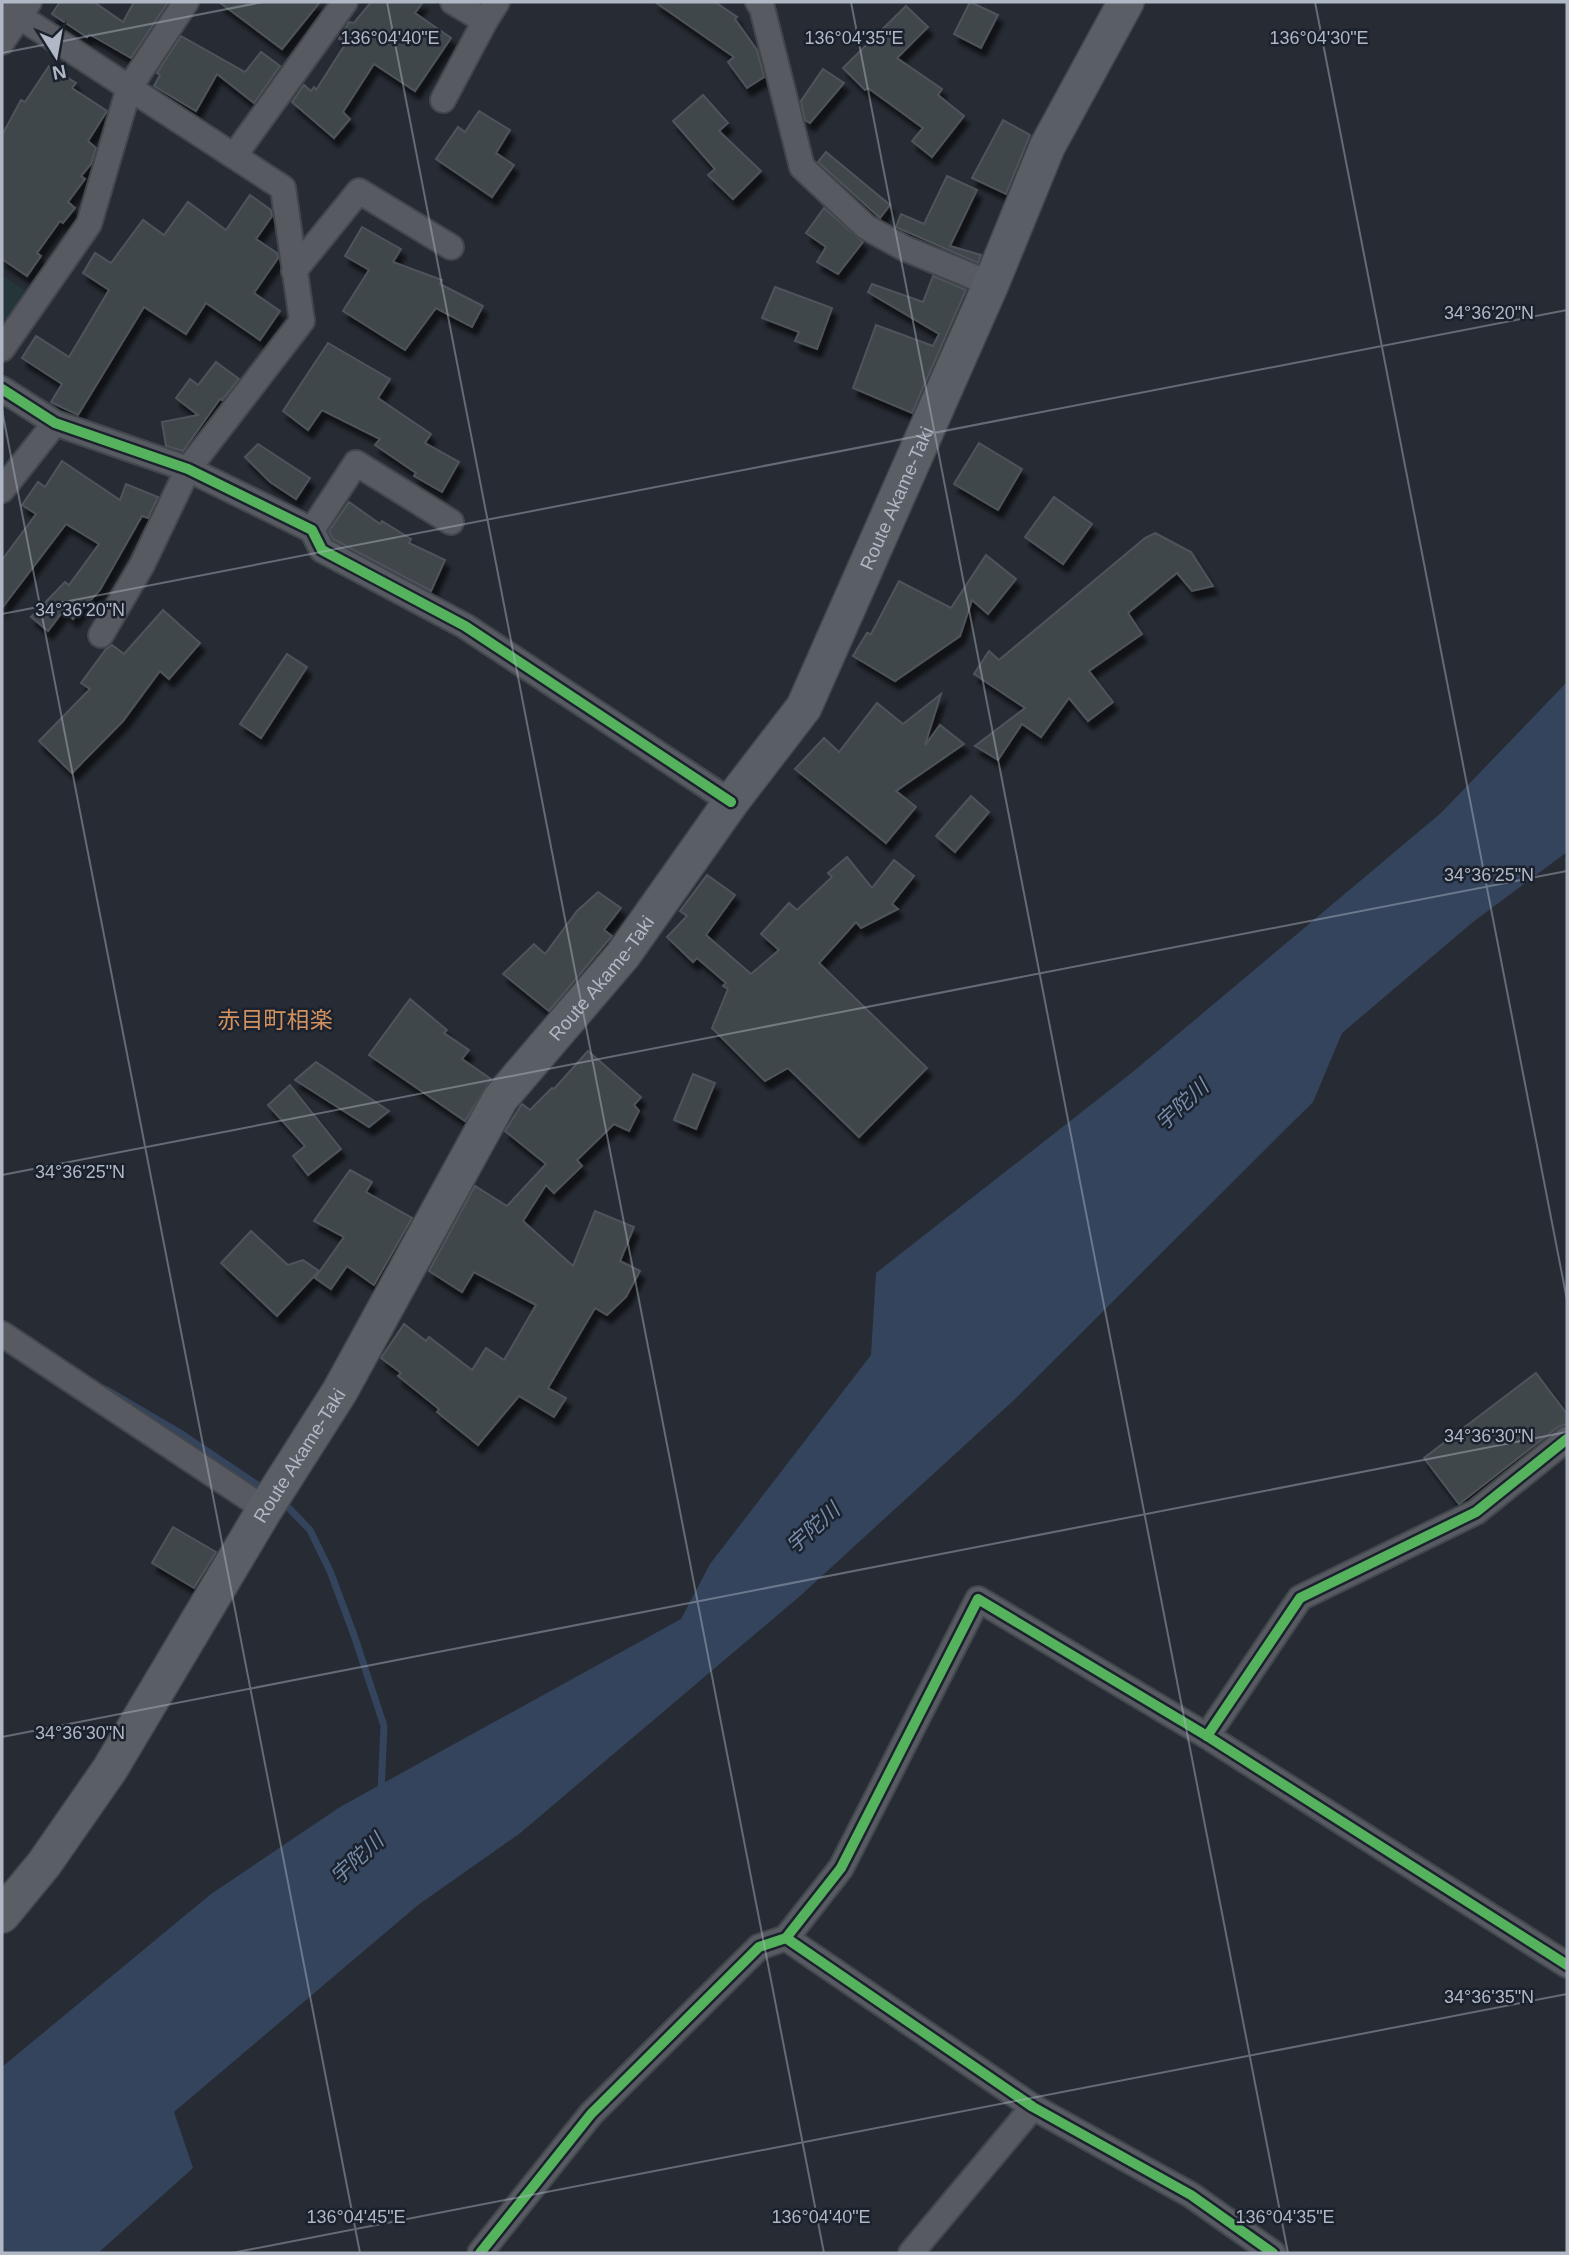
<svg xmlns="http://www.w3.org/2000/svg" width="1569" height="2255" viewBox="0 0 1569 2255" font-family="Arial,'Noto Sans JP',sans-serif">
	<style>
		.green { fill: #243639 }
		.water { fill: #34445c }
		.lines { fill: none; stroke-linecap: round; stroke-linejoin: round }
		.stream { stroke: #34445c; stroke-width: 7 }
		.building { fill: #41464c; stroke: #4f535b; stroke-width: 2; filter: url(#shadow) }
		.minor-casing { stroke: #43474d; stroke-width: 28 }
		.secondary-casing { stroke: #43474d; stroke-width: 38 }
		.minor { stroke: #575a61; stroke-width: 24 }
		.secondary { stroke: #5a5f66; stroke-width: 35 }
		.cycleway-casing { stroke: #1b222e; stroke-width: 15 }
		.cycleway { stroke: #56b35d; stroke-width: 10 }
		.ticks { fill: none; stroke: #b0b8c5; stroke-width: 2; stroke-opacity: 0.45 }
		.labels { text-anchor: middle; stroke-width: 5; stroke-linejoin: round; paint-order: stroke }
		.street-label { font-size: 19px; fill: #b0b8c5; stroke: #1b222e }
		.water-label { font-size: 21px; font-style: italic; fill: #788ead; stroke: #1b222e }
		.quarter-label { font-size: 23px; fill: #d1925f; stroke: #1b222e }
		.ticks-label { font-size: 18px; text-anchor: middle; fill: #b0b8c5; stroke: #1b222e; stroke-width: 5; stroke-linejoin: round; paint-order: stroke }
	</style>
	<defs>
		<filter id="shadow"><feDropShadow dx="4.5" dy="8" stdDeviation="2" flood-color="#0009"/></filter>
	</defs>
	<rect width="100%" height="100%" fill="#272c34"/>
	<path class="green" d="M2 275 25 291 2 327Z"/>
	<path class="water" d="M1567 682V852L1473 922 1342 1033 1313 1102 1014 1400 800 1596 519 1834 418 1905 174 2112 193 2168 98 2253H2V2067L211 1894 340 1807 681 1619 710 1564 871 1355 876 1273 1134 1071 1441 813Z"/>
	<g class="lines">
		<g class="stream">
			<path d="M107 1390 180 1433 265 1490"/>
			<path d="M281 1500 310 1530 330 1571 354 1635 384 1726 381 1792"/>
		</g>
	</g>
	<g class="building">
		<path d="M60 2H94L123 22 134 2H168L131 58 89 34 87 37 52 14Z"/>
		<path d="M219 2H320L282 49Z"/>
		<path d="M371 2H423L415 13 451 38 415 91 374 64 343 112 350 119 334 138 292 102 304 85 311 91 314 87 316 90 346 43 339 39 349 22 354 23Z"/>
		<path d="M655 2H715L737 17 735 19 757 50 764 77 747 88 728 62 734 57Z"/>
		<path d="M970 2 998 15 981 48 954 34Z"/>
		<path d="M906 6 928 27 897 58 942 89 938 95 964 116 932 157 912 141 923 128 868 88 865 90 843 68Z"/>
		<path d="M181 36 245 72 261 52 280 66 254 103 217 74 196 111 154 86 160 75 157 73Z"/>
		<path d="M49 66 76 83 72 88 107 111 88 141 96 148 91 164 81 176 85 179 68 202 75 208 63 223 60 221 37 253 41 256 27 276 2 259V135L21 100 25 102Z"/>
		<path d="M823 69 844 83 810 123 805 120 801 101Z"/>
		<path d="M703 95 728 123 719 131 761 171 733 199 708 175 715 169 673 121Z"/>
		<path d="M479 111 510 130 496 153 514 165 492 197 436 159 458 127 465 132Z"/>
		<path d="M1003 120 1030 135 1006 194 972 178Z"/>
		<path d="M826 152 890 205 880 218 818 162Z"/>
		<path d="M947 176 977 190 950 246 981 255 978 263 896 227 901 214 924 224Z"/>
		<path d="M250 195 271 210 272 216 256 239 277 253 278 258 254 293 280 311 260 340 206 303 186 334 144 307 78 415 51 402 62 384 22 358 36 336 69 357 109 290 83 273 95 253 111 263 143 220 164 235 188 202 226 230Z"/>
		<path d="M824 208 863 242 838 274 817 262 826 247 806 233Z"/>
		<path d="M362 227 401 249 393 262 442 280 440 284 483 306 472 327 436 308 405 350 343 311 369 270 345 256Z"/>
		<path d="M933 276 966 290 912 413 853 388 876 325 933 346 939 334 868 292 872 284 923 302Z"/>
		<path d="M775 287 832 308 817 349 795 341 799 332 762 318Z"/>
		<path d="M328 343 390 379 378 398 431 434 425 443 459 462 442 492 414 476 416 473 375 445 380 439 322 410 308 430 283 411Z"/>
		<path d="M216 362 239 379 222 400 220 399 183 451 166 446 162 422 198 415 176 398 190 379 198 385Z"/>
		<path d="M979 443 1022 469 998 510 954 484Z"/>
		<path d="M258 444 310 478 296 499 270 482 245 457Z"/>
		<path d="M62 461 120 500 126 484 158 497 148 518 142 516 100 590 73 619 64 610 48 631 31 617 65 582 69 585 99 544 66 524 2 608V560L36 514 22 505 38 482 45 487Z"/>
		<path d="M1054 497 1092 524 1063 564 1025 537Z"/>
		<path d="M349 502 380 524 382 521 411 539 409 543 445 560 431 591 333 539 329 531Z"/>
		<path d="M1155 533 1191 552 1213 586 1192 591 1177 573 1128 613 1142 634 1089 671 1113 702 1088 721 1069 698 1041 737 1022 724 998 760 975 746 1025 708 974 674 989 651 999 660 1145 538Z"/>
		<path d="M986 555 1016 579 988 614 972 600 960 636 895 681 853 656 867 633 871 634 899 581 951 608Z"/>
		<path d="M163 610 200 643 169 679 160 671 123 721 72 773 39 741 90 689 81 683 106 649 112 645 124 654Z"/>
		<path d="M287 654 307 667 261 738 240 724Z"/>
		<path d="M941 694 925 745 940 725 964 744 896 791 916 807 886 843 795 769 824 738 839 752 877 703 903 724Z"/>
		<path d="M971 796 989 812 955 852 936 836Z"/>
		<path d="M847 857 872 888 894 860 914 876 892 904 898 909 861 928 856 922 819 963 927 1068 859 1137 788 1068 765 1081 712 1028 728 989 723 986 726 983 697 958 693 962 667 937 687 916 680 911 707 875 735 895 706 935 751 974 779 950 761 934 789 903 797 910 832 877 828 873Z"/>
		<path d="M598 892 621 908 604 930 612 936 549 1011 503 974 534 944 545 954 577 911Z"/>
		<path d="M410 999 447 1030 444 1033 469 1050 462 1059 491 1079 465 1121 369 1055Z"/>
		<path d="M588 1051 641 1097 634 1105 639 1111 629 1131 614 1124 577 1160 582 1166 554 1193 546 1185 523 1221 573 1266 595 1211 634 1227 620 1261 640 1271 626 1297 607 1315 595 1308 548 1388 566 1398 554 1417 519 1396 478 1445 437 1412 439 1409 398 1376 401 1373 381 1358 404 1324 426 1341 429 1337 472 1370 486 1348 504 1360 536 1305 474 1272 462 1292 429 1271 475 1186 507 1206 546 1164 505 1131 522 1104 530 1110 552 1088 554 1089Z"/>
		<path d="M316 1062 389 1111 369 1127 295 1080Z"/>
		<path d="M693 1074 715 1083 696 1129 674 1120Z"/>
		<path d="M290 1085 341 1149 308 1175 293 1156 305 1146 268 1105Z"/>
		<path d="M350 1170 372 1182 366 1192 412 1218 374 1285 347 1266 331 1289 315 1278 344 1237 314 1221Z"/>
		<path d="M251 1231 288 1265 303 1260 319 1271 277 1316 221 1263Z"/>
		<path d="M1536 1373 1567 1414V1424L1558 1427 1459 1504 1424 1458Z"/>
		<path d="M173 1527 216 1552 194 1588 152 1563Z"/>
	</g>
	<g class="lines">
		<g class="minor-casing">
			<g id="minor">
				<path d="M758 2 762 8 802 167 866 227 904 248 991 284"/>
				<path d="M2 5 283 188 302 321 188 469 142 565 101 635"/>
				<path d="M485 21 497 2"/>
				<path d="M2 42 29 2"/>
				<path d="M443 100 485 21 453 2"/>
				<path d="M234 156 345 2"/>
				<path d="M294 271 359 191 451 247"/>
				<path d="M2 349 89 224 129 88 186 2"/>
				<path d="M2 389 55 423 188 469 312 530 322 550 465 626 731 802"/>
				<path d="M2 490 55 423"/>
				<path d="M312 530 356 463 451 522"/>
				<path d="M2 1334 265 1509"/>
				<path d="M1207 1736 1300 1598 1476 1512 1567 1439"/>
				<path d="M786 1938 1033 2107 1191 2195 1273 2253"/>
				<path d="M480 2253 591 2114 759 1947 786 1938 841 1868 978 1599 1207 1736 1567 1965"/>
				<path d="M911 2253 1033 2107"/>
			</g>
		</g>
		<g class="secondary-casing">
			<g id="secondary">
				<path id="s1" d="M2 1915 44 1864 110 1769 265 1509 340 1391 500 1099 623 955 731 802 804 707 991 284 1047 147 1126 2"/>
			</g>
		</g>
		<use href="#minor" class="minor"/>
		<use href="#secondary" class="secondary"/>
		<g class="cycleway-casing">
			<g id="cycleway">
				<path d="M2 389 55 423 188 469 312 530 322 550 465 626 731 802"/>
				<path d="M1207 1736 1300 1598 1476 1512 1567 1439"/>
				<path d="M786 1938 1033 2107 1191 2195 1273 2253"/>
				<path d="M480 2253 591 2114 759 1947 786 1938 841 1868 978 1599 1207 1736 1567 1965"/>
			</g>
		</g>
		<use href="#cycleway" class="cycleway"/>
	</g>
	<path class="ticks" d="M387 2 824 2253M851 2 1288 2253M1315 2 1567 1300M2 53 263 2M2 410 360 2253M2 614 1567 310M2 1175 1567 871M2 1737 1567 1432M232 2253 1567 1994"/>
	<g class="labels">
		<g class="street-label">
			<text dy="7" stroke="none"><textPath href="#s1" startOffset="1682">Route Akame-Taki</textPath></text>
			<text dy="7" stroke="none"><textPath href="#s1" startOffset="1115">Route Akame-Taki</textPath></text>
			<text dy="7" stroke="none"><textPath href="#s1" startOffset="548">Route Akame-Taki</textPath></text>
		</g>
		<g class="water-label">
			<text transform="translate(1182 1105) rotate(-43)" y="7">宇陀川</text>
			<text transform="translate(813 1528) rotate(-42)" y="7">宇陀川</text>
			<text transform="translate(357 1859) rotate(-43)" y="7">宇陀川</text>
		</g>
		<g class="quarter-label">
			<text x="275" y="1028">赤目町相楽</text>
		</g>
	</g>
	<g class="ticks-label">
		<text x="390" y="44">136°04'40"E</text>
		<text x="854" y="44">136°04'35"E</text>
		<text x="1319" y="44">136°04'30"E</text>
		<text x="1489" y="319">34°36'20"N</text>
		<text x="80" y="616">34°36'20"N</text>
		<text x="1489" y="881">34°36'25"N</text>
		<text x="80" y="1178">34°36'25"N</text>
		<text x="1489" y="1442">34°36'30"N</text>
		<text x="80" y="1739">34°36'30"N</text>
		<text x="1489" y="2003">34°36'35"N</text>
		<text x="356" y="2223">136°04'45"E</text>
		<text x="821" y="2223">136°04'40"E</text>
		<text x="1285" y="2223">136°04'35"E</text>
	</g>
	<rect width="1569" height="2255" fill="none" stroke="#b0b8c5" stroke-width="7"/>
	<g transform="translate(56 56) rotate(169)" stroke="#1b222e" stroke-width="5" paint-order="stroke">
	<path d="M0-5L12 26L0 18L-12 26Z" fill="#b0b8c5"/>
	<text y="-10" font-size="19" font-weight="bold" text-anchor="middle" fill="#b0b8c5">N</text>
	</g>
</svg>
